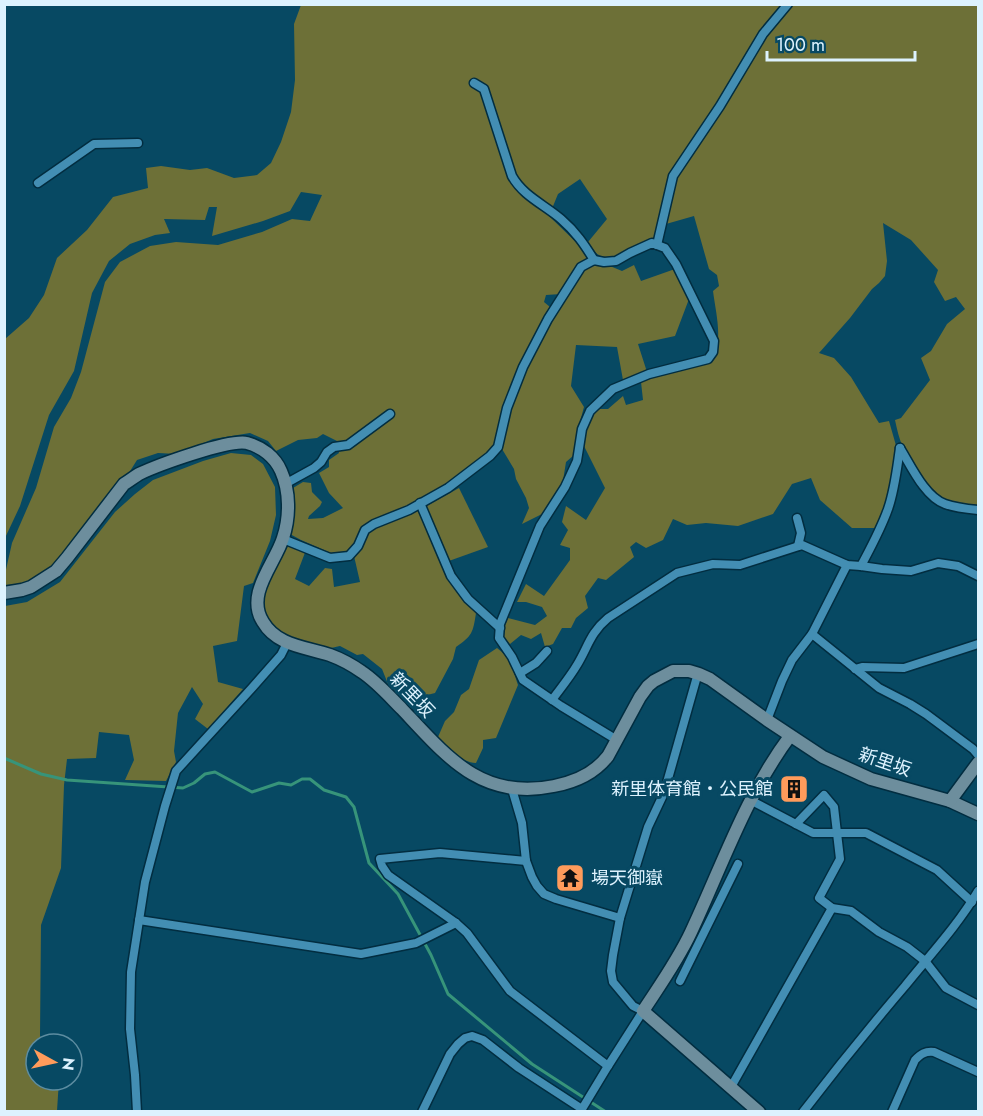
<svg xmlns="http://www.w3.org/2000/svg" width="983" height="1116" viewBox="0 0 983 1116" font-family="Jost,'Noto Sans JP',sans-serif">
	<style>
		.green { fill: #6d7037 }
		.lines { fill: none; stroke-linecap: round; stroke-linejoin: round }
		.stream { stroke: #37947a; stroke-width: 3 }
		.street-casing { stroke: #022d40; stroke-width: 11 }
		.secondary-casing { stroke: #022d40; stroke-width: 15 }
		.street { stroke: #438eb3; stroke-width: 8 }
		.secondary { stroke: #6d8e9d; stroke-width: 12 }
		.labels { text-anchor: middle; stroke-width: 6; stroke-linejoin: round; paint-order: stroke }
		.street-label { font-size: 18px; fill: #ddf2fe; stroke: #074963 }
		.poi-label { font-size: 18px; fill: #ddf2fe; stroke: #074963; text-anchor: end }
	</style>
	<rect width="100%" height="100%" fill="#074963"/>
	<g class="green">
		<path d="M301 5H784L670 175 654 239H650C639 244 613 262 601 256 595 254 592 247 588 242L607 219 580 179 558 194 549 216 579 245 589 259 561 294 546 295 544 302 550 307 519 365 504 407 495 443 488 454 447 484 409 506 375 519 362 527 355 543 347 553H331L301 540 290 534 295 514 293 488 303 482 311 483 312 492 322 502 320 506 309 516 308 519 323 518 343 508 329 493 319 473 329 467V460L339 453 337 441 323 434 317 438 298 440 276 451 268 441 250 433 213 439 177 454 158 453 137 460 127 476 89 518 59 563 38 577 21 584 5 585V574L12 543 36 488 54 427 71 398 81 372 105 282 120 262 150 246 176 242 218 245 262 232 292 219 310 221 322 195 301 192 290 211 263 221 212 236 217 207H209L205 220 164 219 170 233 155 235 130 244 109 261 92 293 74 371 49 415 20 506 5 538V339L29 318 44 295 57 258 87 230 113 197 148 188 146 168 161 166 190 170 207 168 234 178 257 175 271 163 281 142 291 112 295 80 294 24Z"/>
		<path d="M793 5H978V506C969 507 955 506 946 502 927 494 911 465 903 447 899 439 897 429 895 420L901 418 930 380 921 358 931 351 947 324 965 309 956 297 945 301 934 282 938 270 911 240 883 223 887 261 885 276 879 283 872 289 850 318 819 353 834 358 851 377 879 423 889 421 897 449 891 489 884 513 875 528H852L820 500 811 478 792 484 773 514 738 526 706 523 687 525 673 519 663 540 646 548 636 542 630 547 634 557 606 580 598 578 585 596 588 608 576 618 571 628H562L553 644 545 647 541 633 531 639 521 635 510 644 503 638 504 628 508 618 535 625 547 616 542 607 526 602H517L526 584 544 596 570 560V548L560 545 568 530 562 522 566 506 586 520 605 488 582 442 584 429 593 412 600 409H608L623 396 626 405 643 400 641 382 658 376 711 362C724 341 716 315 713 291L719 286 717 275 709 269 694 216 666 224 676 176 757 50 780 19Z"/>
		<path d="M595 263 610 266 622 271 634 265 641 281 675 269 689 299 675 336 638 344 647 372 623 380 617 347 576 345 571 386 584 407 578 429 574 455 566 462 562 487 544 513 522 524 529 508 526 498 516 479 514 469 502 449 510 408 525 367 582 270Z"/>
		<path d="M231 453 251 455 263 464 275 487 276 515 270 541 253 583 244 586 237 641 213 646 218 682 243 689 208 729 195 719 203 704 192 687 178 713 174 751 176 762 166 781 125 780 134 760 129 735 99 732 96 758 67 759 64 785 61 868 41 925 40 1036 44 1044H36V1080H59L57 1111 5 1112V606L27 602 60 582 115 512 135 494 153 480 203 461Z"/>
		<path d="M459 488 488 547 446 562 425 507Z"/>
		<path d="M420 508 430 539 448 579 476 613C473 633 472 636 456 647L453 659 435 693C421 697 415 693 402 697L388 684 382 669 363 654 357 655 340 646C322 651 317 645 300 640 241 621 268 583 289 544L306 550 295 579 309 586 325 568 332 569 334 587 360 582 354 556 367 534 373 528Z"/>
		<path d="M497 648C511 658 513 670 518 685L496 738 483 740V748L476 763C461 763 448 746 438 737L445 721 454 712 461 695 469 689 479 660Z"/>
	</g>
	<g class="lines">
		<path class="stream" d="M4 758 41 774 67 780 183 788 194 783 205 774 215 772 252 792 279 783 291 785 302 779H310L324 790 346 797 354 807 369 863 398 894 431 955 448 994 532 1064 606 1112"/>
		<g class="street-casing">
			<g id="street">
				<path d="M474 83 484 89 512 176C523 196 545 205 561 219 576 232 584 244 594 260"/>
				<path d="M38 183 94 144 138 143"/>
				<path d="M657 245 673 176 720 106 763 34 788 4"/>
				<path d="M900 448C911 466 925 497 945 504 956 508 967 509 978 510"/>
				<path d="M285 484 314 468 321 462 327 452 334 447 348 445 390 414"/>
				<path d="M420 503 451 576 468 599 500 628"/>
				<path d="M797 518 801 533 798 546"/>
				<path d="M283 539 330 558 349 556 358 546 365 530 374 524 409 510 448 488 490 456 498 447 507 408 523 367 548 319 581 267 594 260 604 262 616 261 630 253 652 243 665 248 676 264 714 341 713 352 708 359 649 374 613 389 590 411 582 429 577 461 565 487 540 526 500 624 499 638 512 657 523 680 561 706 617 740"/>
				<path d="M861 566C871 547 881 529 888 509 895 489 897 468 900 448"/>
				<path d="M812 634 847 565"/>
				<path d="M855 669 862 667 904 668 978 644"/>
				<path d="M520 673 536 663 547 651"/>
				<path d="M552 700C560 689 570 677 577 665 588 647 590 633 608 618L677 573 713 564 740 565 802 545 847 565 861 566 882 569 911 571 938 563 958 566 978 576"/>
				<path d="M767 720 782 681 792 660 812 634 879 688 910 704 926 714 973 749 978 755"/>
				<path d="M512 789 522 823 526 861 532 877 537 886 544 894 556 899 620 918"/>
				<path d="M750 800 813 833H866L937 870 972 902"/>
				<path d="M796 824 824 795 834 807 840 859 819 898 832 908 851 911 879 932 907 947 925 961 946 988 978 1005"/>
				<path d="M526 861 440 853 380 859 382 866 388 875 456 923 467 933 510 991 608 1066"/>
				<path d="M139 920 361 954 416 943 456 923"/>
				<path d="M680 981 738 864"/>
				<path d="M731 1087 832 908"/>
				<path d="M137 1112 135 1075 130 1029 131 972 145 882 165 806 176 771 251 689 281 655 287 643"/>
				<path d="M422 1112 450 1054 458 1044 465 1038 472 1036 483 1040 519 1068 582 1109 608 1066 643 1011 633 1006 613 982 611 971 613 955 620 918 648 827 664 793 696 680 699 674"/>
				<path d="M803 1112C836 1069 870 1027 905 986 930 955 958 925 978 891"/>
				<path d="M892 1112 915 1060C921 1054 925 1051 934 1052L978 1072"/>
			</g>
		</g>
		<g class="secondary-casing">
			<g id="secondary">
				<path d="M4 593 22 590 31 587 56 571 67 558 124 484C129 481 134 477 139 474 158 465 229 439 247 443 262 447 275 457 281 471 290 491 290 517 283 538 275 564 245 594 263 622 277 646 306 647 330 655 341 659 352 665 362 672 377 682 389 696 402 709 447 757 482 801 554 786 575 782 595 773 608 756L640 697 648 686 654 681 673 671H689L699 674 710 679 767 720 823 757 871 779 950 801 978 814"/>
				<path d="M950 801 978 763"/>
				<path d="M759 1112 643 1011C660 985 678 960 691 932 722 866 746 795 790 736"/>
			</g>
		</g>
		<use href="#street" class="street"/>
		<use href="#secondary" class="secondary"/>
	</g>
	<defs>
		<g id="building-square" transform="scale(1.5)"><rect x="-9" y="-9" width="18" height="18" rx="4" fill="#ff9b5b" stroke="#074963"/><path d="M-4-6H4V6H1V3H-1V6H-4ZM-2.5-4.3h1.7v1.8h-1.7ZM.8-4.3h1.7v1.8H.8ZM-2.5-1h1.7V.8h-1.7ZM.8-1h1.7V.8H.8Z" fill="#111"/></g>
		<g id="temple-square" transform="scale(1.5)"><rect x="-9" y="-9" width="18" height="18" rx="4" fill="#ff9b5b" stroke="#074963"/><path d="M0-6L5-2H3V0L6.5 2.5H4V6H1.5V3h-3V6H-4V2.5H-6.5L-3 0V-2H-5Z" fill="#111"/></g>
	</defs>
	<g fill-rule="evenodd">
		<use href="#building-square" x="794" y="789"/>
		<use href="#temple-square" x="570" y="878"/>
	</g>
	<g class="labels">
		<g class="street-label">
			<text transform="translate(412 695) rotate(46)" y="6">新里坂</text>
			<text transform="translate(885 762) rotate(19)" y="6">新里坂</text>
		</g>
		<g class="poi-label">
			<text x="773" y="795">新里体育館・公民館</text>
			<text x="591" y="884" text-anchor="start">場天御嶽</text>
		</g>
	</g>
	<rect width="983" height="1116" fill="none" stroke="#ddf2fe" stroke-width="12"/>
	<g transform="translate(54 1062) rotate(98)"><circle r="28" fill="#074963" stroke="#5d8da1" stroke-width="1.5"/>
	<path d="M0-4.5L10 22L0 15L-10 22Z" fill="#ff9b5b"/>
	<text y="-9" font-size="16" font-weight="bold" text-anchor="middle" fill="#ddf2fe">N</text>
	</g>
	<path d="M767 51v9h148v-9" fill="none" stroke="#ddf2fe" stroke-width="3"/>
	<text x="776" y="51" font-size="18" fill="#ddf2fe" stroke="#074963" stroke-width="4.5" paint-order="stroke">100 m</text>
</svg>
